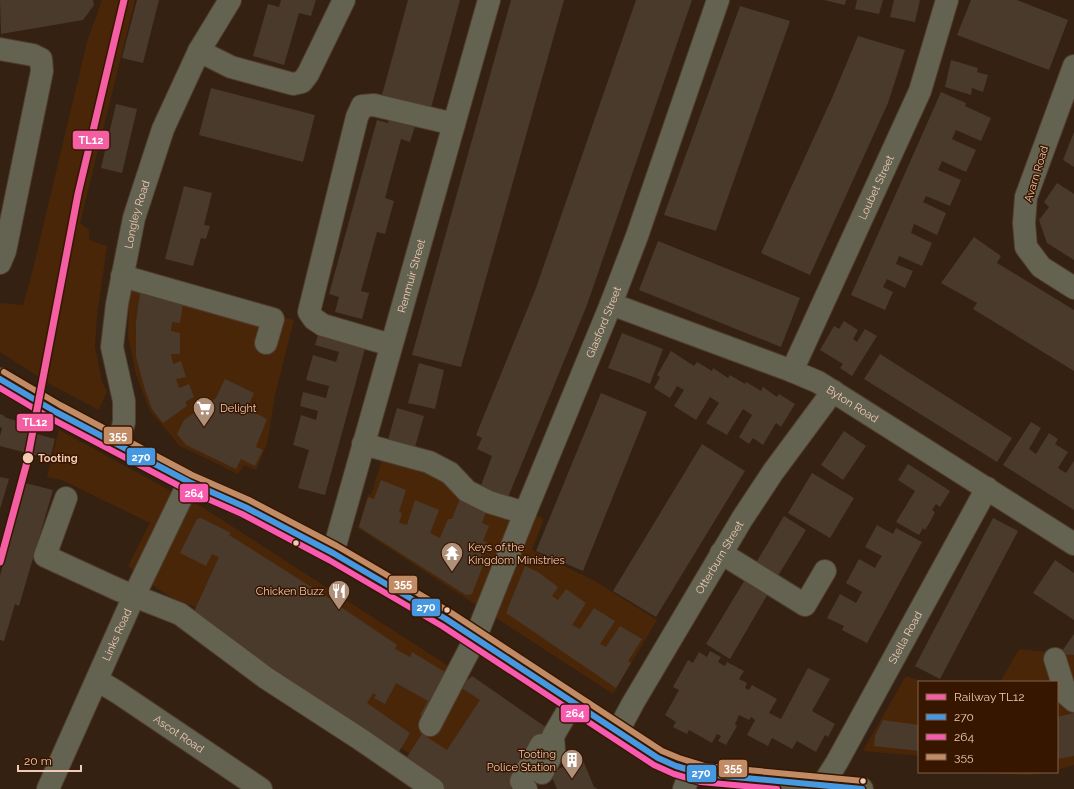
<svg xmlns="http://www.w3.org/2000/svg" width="1074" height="789" viewBox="0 0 1074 789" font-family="Raleway,sans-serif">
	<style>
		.built { fill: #4a2609 }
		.building { fill: #4a3a2b }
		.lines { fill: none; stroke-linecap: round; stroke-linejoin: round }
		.minor-casing { stroke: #503d2e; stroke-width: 24 }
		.major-casing { stroke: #503d2e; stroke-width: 24 }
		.minor { stroke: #646251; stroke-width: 22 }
		.major { stroke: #66614a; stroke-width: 22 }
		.bus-1-casing { stroke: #371600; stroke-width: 9 }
		.bus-2-casing { stroke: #371600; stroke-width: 9 }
		.bus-3-casing { stroke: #371600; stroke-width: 9 }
		.bus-1 { stroke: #4699e1; stroke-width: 6 }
		.bus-2 { stroke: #f75aaf; stroke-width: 6 }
		.bus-3 { stroke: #c18c65; stroke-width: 6 }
		.rail-1-casing { stroke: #371600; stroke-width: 10 }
		.rail-1 { stroke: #f45ea2; stroke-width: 7 }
		.stop-dot { fill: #f1cbb3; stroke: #371600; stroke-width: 1.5 }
		.labels { text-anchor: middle; stroke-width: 3; stroke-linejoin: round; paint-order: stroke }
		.street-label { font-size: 11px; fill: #f1cbb3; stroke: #371600 }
		.poi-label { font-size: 11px; fill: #f1cbb3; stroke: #371600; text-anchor: start }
		.stop-label { font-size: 11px; font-weight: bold; fill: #f1cbb3; stroke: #371600; text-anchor: start }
		.line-badge { stroke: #371600; stroke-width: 1.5 }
		.badge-label { font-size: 11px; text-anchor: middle; font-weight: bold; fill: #fff }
	</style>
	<rect width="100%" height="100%" fill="#342112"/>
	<g class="built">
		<path d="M102 0H135L80 223 89 230V240L107 246 97 316 95 347 102 382 107 391 99 410 53 386 0 352V303L23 305 31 277 87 42Z"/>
		<path d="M133 273 294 320 275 395 267 444 256 470 244 465 238 474 180 446 150 411 136 375 128 336 129 304Z"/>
		<path d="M59 430 169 490 202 507 543 727 461 789 193 606 173 598 158 589 128 566 150 523 62 480 47 477Z"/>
		<path d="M386 447 479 491 544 519 532 550 595 581 657 620 613 694 358 528 368 495H371Z"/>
		<path d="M1074 634V765L1057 770V682H1000L1019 649 1060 654Z"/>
		<path d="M906 676 925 682H919V756L863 751Z"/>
		<path d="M983 772H1046L1029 775 983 773Z"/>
	</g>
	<g class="building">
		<path d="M0 0H93L94 5 83 20 1 34Z"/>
		<path d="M137 0H159L143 63 122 58Z"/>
		<path d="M281 0H316L311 16 299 13 284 65 253 56 268 4 279 7Z"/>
		<path d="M408 0H460L431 108 382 95Z"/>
		<path d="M511 0H564L461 367 412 355Z"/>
		<path d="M636 0H692L587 305 506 502 479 491 492 456 477 449 482 438 476 435 536 288Z"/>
		<path d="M824 0H846L845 5Z"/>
		<path d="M857 0H883L879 14 855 9Z"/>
		<path d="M894 0H920L915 22 890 17Z"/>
		<path d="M971 0H1017L1068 20 1049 70 957 35Z"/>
		<path d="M740 6 790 21 716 231 664 215Z"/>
		<path d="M858 36 905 50 888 103 810 275 761 253 832 98Z"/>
		<path d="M951 60 978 68 977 72 988 75 983 92 972 88 971 95 945 87Z"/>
		<path d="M211 88 315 115 303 162 199 135Z"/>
		<path d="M941 92 966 103 965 106 991 118 981 141 956 130 952 139 976 150 966 172 942 161 938 170 961 180 950 206 926 196 923 202 946 213 937 235 914 224 911 233 932 243 922 266 899 256 896 264 913 271 905 288 887 279 883 287 893 292 885 310 851 295Z"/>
		<path d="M116 104 137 109 122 173 101 168Z"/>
		<path d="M391 112 417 120 410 142 401 139 385 198 394 201 385 234 377 232 361 291 369 293 362 319 335 312 339 297 329 294 377 120 388 123Z"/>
		<path d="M1074 132V167L1063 160Z"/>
		<path d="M1057 183 1074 194V260L1047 243 1039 220 1049 207 1044 202Z"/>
		<path d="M184 186 212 193 204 225 210 226 206 239 201 238 193 266 165 259Z"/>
		<path d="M974 237 1001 256 997 263 1074 310V371L973 309 977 303 941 283Z"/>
		<path d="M658 241 800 298 781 347 639 290Z"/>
		<path d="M141 286 183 303 180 323 172 322 171 331 180 333V354H171L173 364 181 361 186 377 176 379 179 388 189 384 194 397 185 402 187 406 163 423 152 409 145 390 136 356V322Z"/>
		<path d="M844 321 858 330 853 339 857 342 865 329 877 336 852 376 840 368 843 364 820 350 834 326 839 329Z"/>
		<path d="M319 332 366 345 325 495 298 488 309 450 293 445 301 415 316 420 318 411 300 406 303 392 326 398 329 386 306 380 313 355 336 362 339 352 315 345Z"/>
		<path d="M622 333 663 349 650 384 636 378 608 368Z"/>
		<path d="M671 351 694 366 697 362 712 371 713 368 728 378 730 375 745 384 746 382 761 391 763 387 777 397 779 394 795 404 781 427 776 423 763 445 753 438 749 444 739 437 752 415 743 409 727 435 706 423 719 403 710 397 696 420 674 406 684 390 677 386 670 398 654 388 660 377 657 375Z"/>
		<path d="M880 354 1012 438 997 462 864 379Z"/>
		<path d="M419 363 444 370 435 409 408 403Z"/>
		<path d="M225 379 254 393 247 409 267 419 256 447 263 450 255 466 241 459 236 469 186 445 177 434 184 420 216 398Z"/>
		<path d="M601 393 647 412 583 571 536 551Z"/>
		<path d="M397 408 424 416 413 454 386 447Z"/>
		<path d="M0 414 5 416 4 417 20 422 18 429 55 439 50 459 0 446V436L2 428 0 427Z"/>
		<path d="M1031 422 1041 428 1029 449 1036 454 1049 433 1058 439 1055 444 1068 452 1058 468 1066 473 1074 461V510L1003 465Z"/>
		<path d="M844 431 866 446 843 480 821 465Z"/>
		<path d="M702 444 745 471 656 617 613 591Z"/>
		<path d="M908 464 950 491 940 507 936 504 932 510 935 512 930 522 925 530 923 528 919 535 896 522 915 491 898 480Z"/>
		<path d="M812 473 854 498 830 538 788 513Z"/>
		<path d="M0 477 9 479 0 509Z"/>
		<path d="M381 480 406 490 399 512 402 513 399 523 407 525 415 500 439 510 430 533 440 538 448 519H452L462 493 487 509 482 523 489 526 483 541 488 543 479 561 484 563 472 594 466 595 359 527 368 497 374 499Z"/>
		<path d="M25 483 53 490 19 606 15 604 4 641 0 640V576Z"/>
		<path d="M784 516 806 530 776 579 754 566Z"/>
		<path d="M201 518 231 533 229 535 332 600V601L397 645 395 649 410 657 412 652 453 677 428 719 420 715 428 701 396 683 385 704 374 698 376 695 373 693 367 703 410 733 396 757 192 616 219 557 212 554 206 566 180 553 197 519Z"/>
		<path d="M993 518 1018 531 940 679 915 666Z"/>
		<path d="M877 525 893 534 896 528 922 542 867 643 842 630 844 626 827 618 840 594 856 603 862 592 846 583 859 559 875 568 878 562 882 556 865 547Z"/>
		<path d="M1055 560 1074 573V620L1033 593Z"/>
		<path d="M525 566 538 572 558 587 552 596 558 600 566 589 586 603 572 625 580 629 594 608 615 621 600 644 606 647 620 626 642 639 628 661 631 663 616 688 506 613Z"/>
		<path d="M746 578 769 592 730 659 706 644Z"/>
		<path d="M1074 634V655L1060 654Z"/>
		<path d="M710 651 721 657 718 662 725 666 727 662 744 671 739 679 747 683 745 688 749 690 752 685 777 699 769 713 781 719 808 668 830 679 812 711 835 724 828 737 825 735 816 752 797 741 792 749 772 738 768 746 747 735 755 720 751 717 749 720 739 715 735 724 737 726 726 745 718 741 721 736 717 734 712 743 689 730 687 734 673 727 676 722 665 715 679 690 673 687 688 660 693 663 699 652 707 657Z"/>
		<path d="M472 676 547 728 511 789H444L403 763 422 734 447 750 480 700 460 687Z"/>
		<path d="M1074 713V756L1057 759V717Z"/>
		<path d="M883 720 919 725V751L874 746 875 736Z"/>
		<path d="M582 758 594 787 598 789H557L550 773Z"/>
	</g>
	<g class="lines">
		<g class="minor-casing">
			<g id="minor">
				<path d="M0 49 33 55 41 59 42 71 5 251 0 263"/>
				<path d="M199 51 231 67 293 84 302 82 308 74 344 0"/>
				<path d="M1074 66 1026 197 1024 223 1026 247 1041 267 1074 288"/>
				<path d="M122 276 273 319 266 343"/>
				<path id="s1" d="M611 304 792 371 818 382 1074 544"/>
				<path d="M391 345 323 325 314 319 309 312 357 117 362 106 374 105 454 124"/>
				<path id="s2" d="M792 371 920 91 947 0"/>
				<path id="s3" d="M119 444 124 422V401L112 347 117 304 134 218 163 129 199 51 230 0"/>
				<path d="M363 444 429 462 450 473 467 491 489 502 525 513"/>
				<path d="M66 498 45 556 119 590 180 614 266 678 360 739 433 789"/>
				<path id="s4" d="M333 553 489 0"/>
				<path d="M721 553 805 605 825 571"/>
				<path d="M1055 659 1066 694 1074 701"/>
				<path id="s5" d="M97 680 117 692 261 789"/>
				<path id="s6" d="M430 725 475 639 525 513 611 304 637 236 718 0"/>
				<path id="s7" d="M618 731 633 703 742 519 773 472 833 391"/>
				<path d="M542 773 554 751 553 736 573 702"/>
				<path id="s8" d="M48 789 134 596 189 482"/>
				<path d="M526 789 521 781 541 745"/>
				<path d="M684 789 691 771"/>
				<path id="s9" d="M820 789 837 762 987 488"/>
			</g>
		</g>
		<g class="major-casing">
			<path id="major" d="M0 379 56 412 189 482 245 507 333 553 446 619 658 758 676 766 703 774 862 789"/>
		</g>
		<use href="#minor" class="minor"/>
		<use href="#major" class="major"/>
		<g class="bus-1-casing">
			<path id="bus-1" d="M0 379 56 412 189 482 245 507 333 553 446 619 658 758 676 766 703 774 862 789"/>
		</g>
		<g class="bus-2-casing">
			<path id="bus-2" d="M0 388 52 419 185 489 242 514 329 560 442 626 654 765 674 774 701 782 777 789"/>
		</g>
		<g class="bus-3-casing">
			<path id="bus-3" d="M4 372 60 405 192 475 249 500 337 546 450 612 662 751 679 758 705 766 863 781"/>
		</g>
		<use href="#bus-1" class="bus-1"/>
		<use href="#bus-2" class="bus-2"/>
		<use href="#bus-3" class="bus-3"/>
		<g class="rail-1-casing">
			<path id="rail-1" d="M0 562 27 462 78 194 124 0"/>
		</g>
		<use href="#rail-1" class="rail-1"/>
	</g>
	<defs>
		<g id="supermarket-pin" transform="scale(1.15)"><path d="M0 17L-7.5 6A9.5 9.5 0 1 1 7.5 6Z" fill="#af907b" stroke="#371600"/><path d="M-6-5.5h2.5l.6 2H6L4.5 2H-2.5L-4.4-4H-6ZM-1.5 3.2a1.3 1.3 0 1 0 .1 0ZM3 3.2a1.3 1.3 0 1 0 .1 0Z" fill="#fff"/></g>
		<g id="temple-pin" transform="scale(1.15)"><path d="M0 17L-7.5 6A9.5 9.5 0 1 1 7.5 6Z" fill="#af907b" stroke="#371600"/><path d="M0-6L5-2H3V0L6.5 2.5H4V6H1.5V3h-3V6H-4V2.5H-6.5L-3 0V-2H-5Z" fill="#fff"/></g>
		<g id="restaurant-pin" transform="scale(1.15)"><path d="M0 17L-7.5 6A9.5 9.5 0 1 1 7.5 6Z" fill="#af907b" stroke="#371600"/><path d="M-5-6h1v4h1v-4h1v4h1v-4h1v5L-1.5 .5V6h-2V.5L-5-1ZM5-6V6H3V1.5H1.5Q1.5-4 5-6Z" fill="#fff"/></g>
		<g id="building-pin" transform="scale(1.15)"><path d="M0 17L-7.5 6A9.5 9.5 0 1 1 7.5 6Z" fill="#af907b" stroke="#371600"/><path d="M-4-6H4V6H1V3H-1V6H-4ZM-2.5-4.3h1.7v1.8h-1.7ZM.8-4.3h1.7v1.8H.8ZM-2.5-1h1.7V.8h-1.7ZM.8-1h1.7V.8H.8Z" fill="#fff"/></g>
	</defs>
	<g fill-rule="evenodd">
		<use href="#supermarket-pin" x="204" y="408"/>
		<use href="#temple-pin" x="452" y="553"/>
		<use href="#restaurant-pin" x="339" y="591"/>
		<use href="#building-pin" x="572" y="760"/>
	</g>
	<g class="stop-dot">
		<circle cx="28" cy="458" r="6"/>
		<circle cx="296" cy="543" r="3.5"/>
		<circle cx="447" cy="610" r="3.5"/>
		<circle cx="863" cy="781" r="3.5"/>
	</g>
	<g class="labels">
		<g class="street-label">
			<text transform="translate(1036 174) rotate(-73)" y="4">Avarn Road</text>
			<text dy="4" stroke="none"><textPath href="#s2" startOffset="202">Loubet Street</textPath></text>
			<text dy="4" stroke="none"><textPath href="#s3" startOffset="234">Longley Road</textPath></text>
			<text dy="4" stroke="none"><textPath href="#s4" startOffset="288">Renmuir Street</textPath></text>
			<text dy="4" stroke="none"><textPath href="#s6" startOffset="439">Glasford Street</textPath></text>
			<text dy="4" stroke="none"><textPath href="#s1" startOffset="262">Byton Road</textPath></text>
			<text dy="4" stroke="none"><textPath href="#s7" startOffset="201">Otterburn Street</textPath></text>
			<text dy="4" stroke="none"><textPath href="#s8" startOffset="169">Links Road</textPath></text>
			<text dy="4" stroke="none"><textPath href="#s9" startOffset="174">Stella Road</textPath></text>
			<text dy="4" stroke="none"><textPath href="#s5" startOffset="98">Ascot Road</textPath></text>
		</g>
		<g class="poi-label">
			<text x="220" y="412">Delight</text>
			<text x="468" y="551">Keys of the<tspan x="468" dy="13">Kingdom Ministries</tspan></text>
			<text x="324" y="595" text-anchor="end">Chicken Buzz</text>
			<text x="556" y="758" text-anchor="end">Tooting<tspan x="556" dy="13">Police Station</tspan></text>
		</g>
		<g class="stop-label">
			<text x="38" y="462">Tooting</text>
		</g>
	</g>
	<g class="line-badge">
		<rect x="72" y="130" width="38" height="20" rx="4" fill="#f45ea2"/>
		<rect x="16" y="413" width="38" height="19" rx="4" fill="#f45ea2"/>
		<rect x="103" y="426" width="30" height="19" rx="4" fill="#c18c65"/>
		<rect x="126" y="447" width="30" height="19" rx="4" fill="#4699e1"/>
		<rect x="179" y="483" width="30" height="20" rx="4" fill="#f75aaf"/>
		<rect x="388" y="575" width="30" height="19" rx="4" fill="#c18c65"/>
		<rect x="411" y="598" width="30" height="19" rx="4" fill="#4699e1"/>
		<rect x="560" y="704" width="30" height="19" rx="4" fill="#f75aaf"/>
		<rect x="718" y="759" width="30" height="19" rx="4" fill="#c18c65"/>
		<rect x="686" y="764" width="31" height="19" rx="4" fill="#4699e1"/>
	</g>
	<g class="badge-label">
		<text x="91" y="144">TL12</text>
		<text x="35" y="426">TL12</text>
		<text x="118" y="440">355</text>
		<text x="141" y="461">270</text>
		<text x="194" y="497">264</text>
		<text x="403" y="588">355</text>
		<text x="426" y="611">270</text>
		<text x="575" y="717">264</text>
		<text x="733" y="772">355</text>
		<text x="701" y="777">270</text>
	</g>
	<rect x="918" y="681" width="140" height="92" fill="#371600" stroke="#815e48"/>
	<rect x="926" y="694" width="20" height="6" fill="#f45ea2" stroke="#815e48"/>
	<text x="954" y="701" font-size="12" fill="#f1cbb3">Railway TL12</text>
	<rect x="926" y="714" width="20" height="6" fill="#4699e1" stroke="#815e48"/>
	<text x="954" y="721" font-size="12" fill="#f1cbb3">270</text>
	<rect x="926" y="734" width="20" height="6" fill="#f75aaf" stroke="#815e48"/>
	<text x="954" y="741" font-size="12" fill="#f1cbb3">264</text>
	<rect x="926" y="754" width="20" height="6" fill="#c18c65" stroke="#815e48"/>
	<text x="954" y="761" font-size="12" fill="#f1cbb3">355</text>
	<path d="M18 765v6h63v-6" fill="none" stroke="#f1cbb3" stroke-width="2"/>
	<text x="24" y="765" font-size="12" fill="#f1cbb3" stroke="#371600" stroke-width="3" paint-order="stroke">20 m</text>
</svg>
